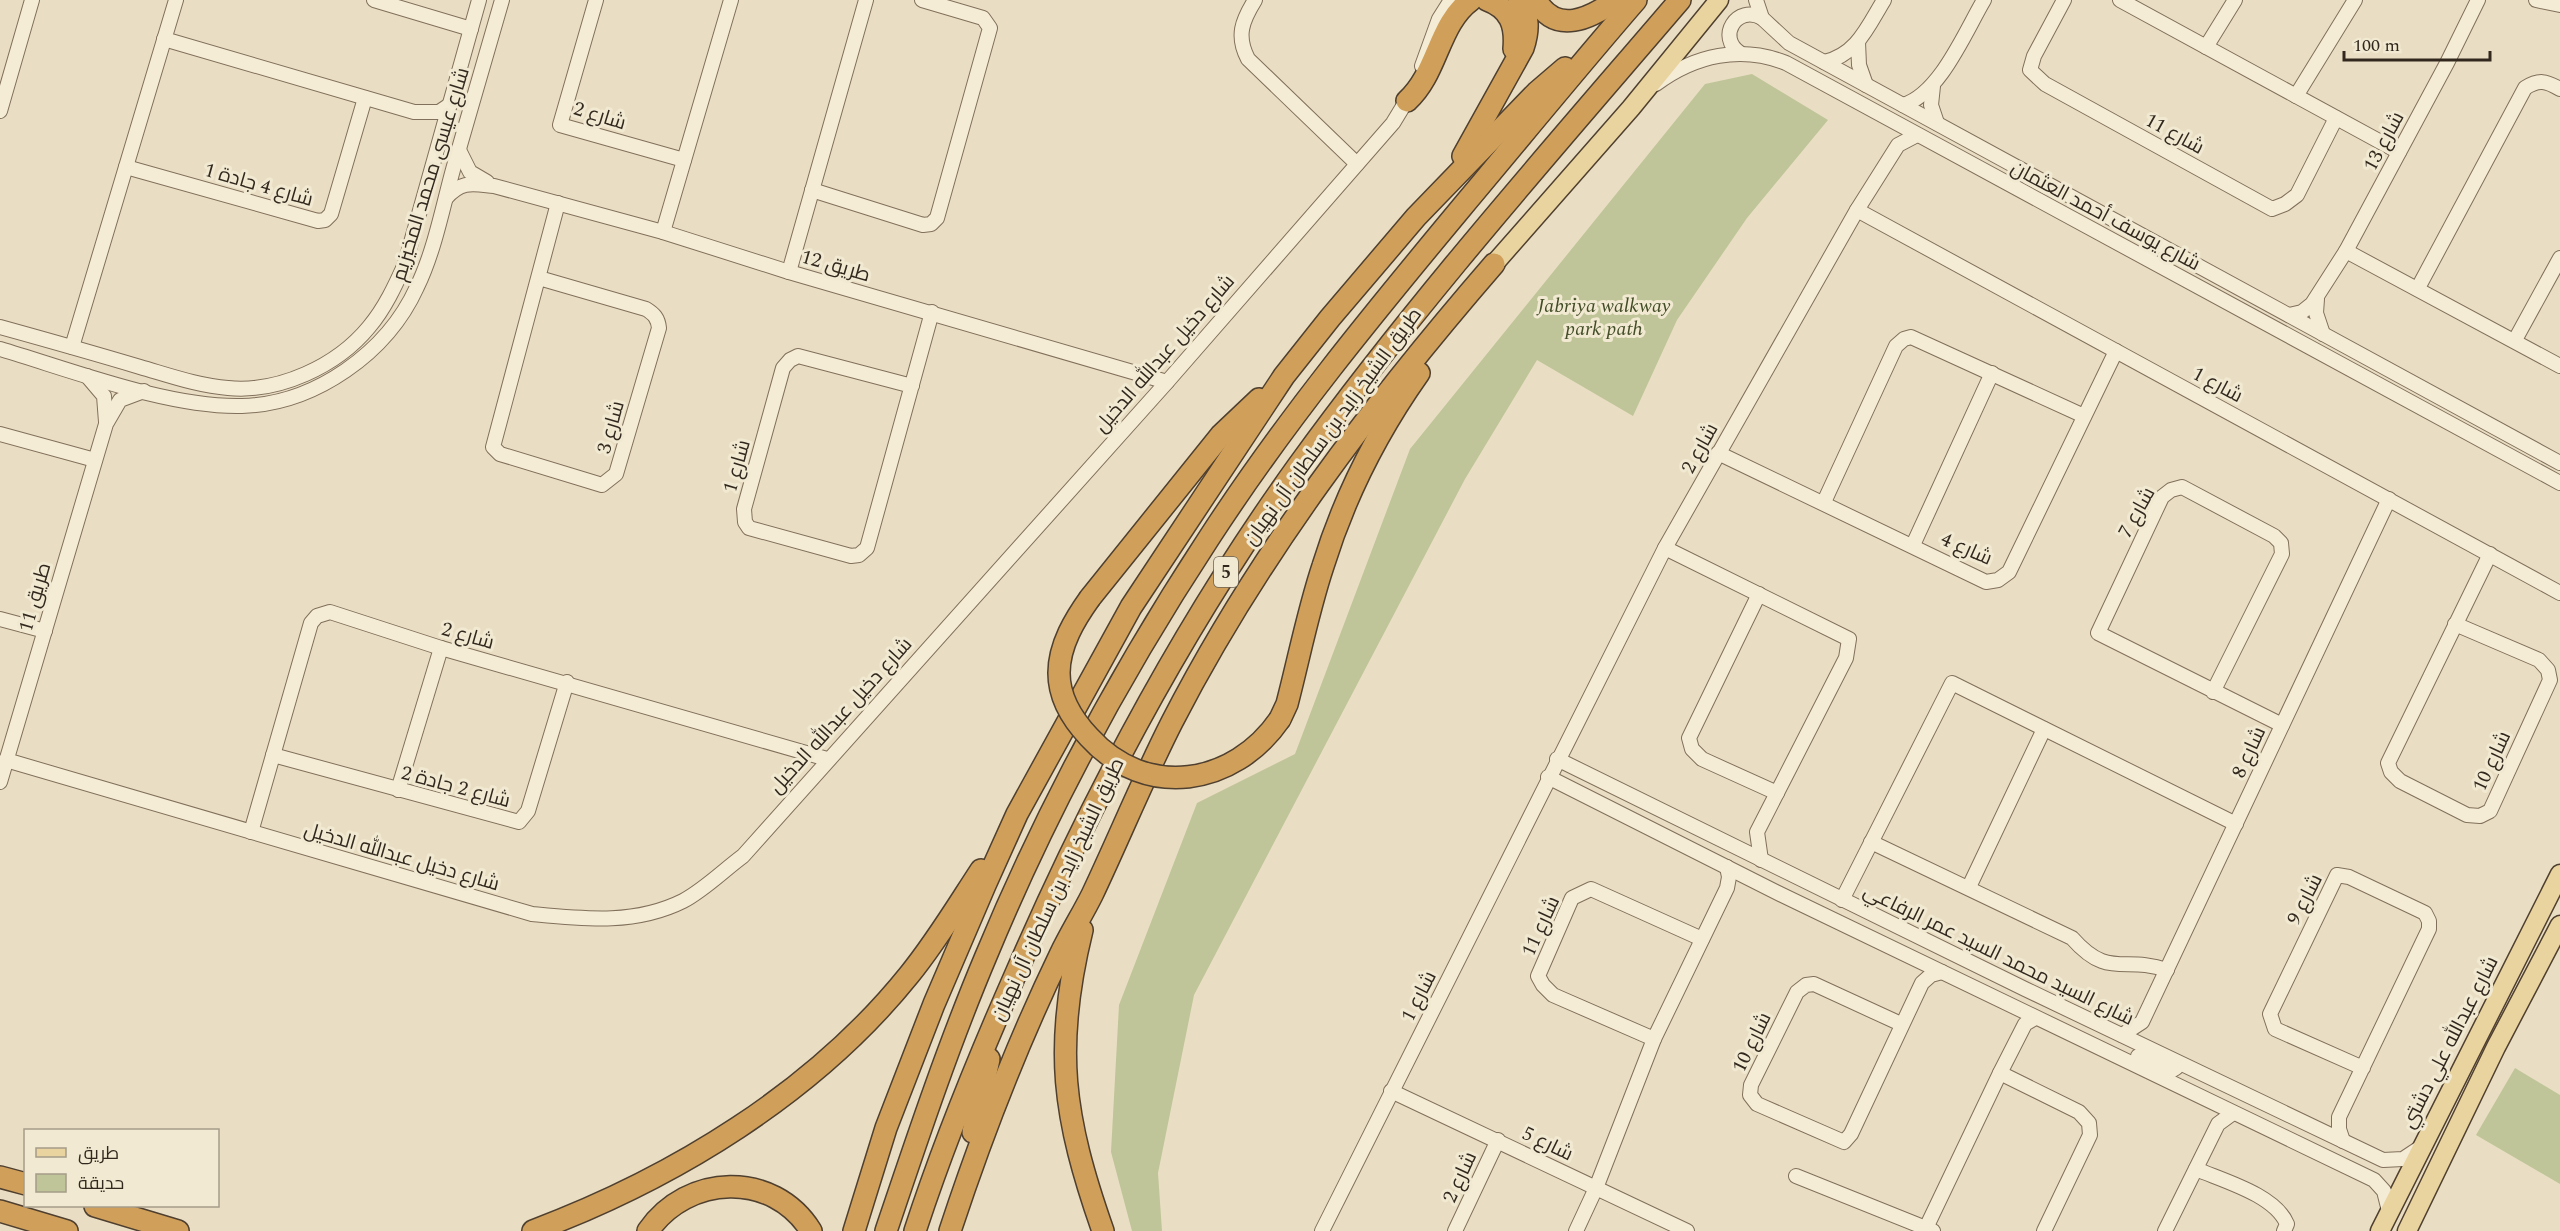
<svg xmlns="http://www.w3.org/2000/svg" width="2560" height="1231" viewBox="0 0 2560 1231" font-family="Spectral,Cairo,serif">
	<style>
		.green { fill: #bfc598 }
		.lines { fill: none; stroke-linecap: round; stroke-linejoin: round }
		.minor-casing { stroke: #81705c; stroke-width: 16 }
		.major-casing { stroke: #4f3f2f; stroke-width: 21 }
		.highway-casing { stroke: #4f3f2f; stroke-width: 24 }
		.minor { stroke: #f5ecd5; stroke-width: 14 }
		.major { stroke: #e9d39e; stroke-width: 18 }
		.highway { stroke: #d0a05b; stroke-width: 21 }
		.highway-bridge-casing { stroke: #4f3f2f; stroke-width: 24; stroke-linecap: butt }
		.highway-bridge { stroke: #d0a05b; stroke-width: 21 }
		.labels { text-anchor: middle; stroke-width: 6; stroke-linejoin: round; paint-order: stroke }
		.shield { fill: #f1e9d1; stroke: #6b6254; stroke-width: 1.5 }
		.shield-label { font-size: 18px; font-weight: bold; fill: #32281e }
		.street-label { font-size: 20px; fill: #32281e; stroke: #f1e9d1 }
		.park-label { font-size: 20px; font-style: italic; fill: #424d27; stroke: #f1e9d1 }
	</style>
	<rect width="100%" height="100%" fill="#e9dec3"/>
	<g class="green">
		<path d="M1752 74 1828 120 1747 218 1677 320 1633 416 1537 360 1465 479 1194 995 1158 1173 1162 1231H1132L1111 1152 1119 1005 1197 803 1295 754 1410 449 1705 84Z"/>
		<path d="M2515 1068 2560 1095V1184L2476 1135Z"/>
	</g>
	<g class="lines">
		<g class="minor-casing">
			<g id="minor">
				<path d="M374 0 471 29"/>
				<path d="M596 0 560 125 684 160"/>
				<path d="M1255 0C1242 21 1236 36 1248 59L1357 164"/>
				<path d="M1756 0 1762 18 1789 43 2560 463"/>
				<path d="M2064 0 2034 56 2030 70 2045 84 2272 209 2285 204 2297 195 2336 118"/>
				<path d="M2120 0 2399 152"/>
				<path d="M2536 0 2560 5"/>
				<path d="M164 39 414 112H439L451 104"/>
				<path d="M1858 42 1859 65 1866 85"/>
				<path d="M2206 47 2235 0"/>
				<path d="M1740 53C1716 37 1737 4 1762 18"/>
				<path d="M1824 62C1857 55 1868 26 1884 0"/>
				<path d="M1422 66 1439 19 1451 0"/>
				<path d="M1656 84C1695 55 1741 45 1786 63L2560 483"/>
				<path d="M1933 86 1931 105 1937 123"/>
				<path d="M2296 96 2355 0"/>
				<path d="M1903 105C1940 94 1965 32 1984 0"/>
				<path d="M0 111 32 0"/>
				<path d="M459 150 470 172 487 182"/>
				<path d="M126 167 318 221 325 220 331 214 365 98"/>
				<path d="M812 190 923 225 931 224 937 218 990 28 983 18 922 0"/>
				<path d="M446 198C462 180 473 184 494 186L663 232 789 272 1167 382"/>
				<path d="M1857 210 2560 593"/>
				<path d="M663 232 731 0"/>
				<path d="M2346 251 2560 366"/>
				<path d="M789 272 866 0"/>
				<path d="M539 278 646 309C654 314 658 318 659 328L616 474 602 485 500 454 493 447 558 203"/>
				<path d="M2418 288 2525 88C2539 79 2546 81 2560 89"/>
				<path d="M2317 299 2316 313 2323 334"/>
				<path d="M2289 315 2302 312 2312 304 2346 251 2447 63 2478 0"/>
				<path d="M0 327C47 340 93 353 140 367 168 375 199 386 228 388 279 393 337 366 369 327 385 308 395 286 405 264L479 0"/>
				<path d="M2515 340 2560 258"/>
				<path d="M72 347 176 0"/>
				<path d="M0 349C71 370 169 408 242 406 315 404 387 353 417 287 435 250 443 205 454 166 470 110 486 55 502 0"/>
				<path d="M87 376 104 396 106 422"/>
				<path d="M912 386 798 356 790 360 783 368 744 509 745 522 749 528 851 556 859 555 867 548 932 312"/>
				<path d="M0 434 95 460"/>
				<path d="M1718 453 1986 582 1998 580 2009 572 2116 351"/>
				<path d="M1824 502 1896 346 1904 339 1911 337 2084 416"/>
				<path d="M1913 545 1992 373"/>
				<path d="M1665 548 1849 639 1846 658 1757 832 1761 860"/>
				<path d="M1759 594 1689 738 1692 749 1702 759 1777 793"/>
				<path d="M0 619 45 631"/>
				<path d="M2455 624 2539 660 2548 670 2550 680 2490 811 2480 816 2467 815 2400 781 2391 772 2388 763 2490 554"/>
				<path d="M2213 692 2282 554 2281 543 2274 536 2182 487 2171 490 2162 497 2098 633 2282 725"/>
				<path d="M273 755 519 822 528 811 567 682"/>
				<path d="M1557 759 2025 989 2383 1160 2403 1159 2421 1147"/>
				<path d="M6 760 532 914C584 919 635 925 683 901 704 890 724 870 743 856L1167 382 1393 123 1410 95"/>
				<path d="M1548 777 1780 894 2374 1180 2384 1191 2389 1211"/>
				<path d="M0 782 106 424 120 400 144 391"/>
				<path d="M398 790 441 648"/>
				<path d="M251 832 311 623 317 616 330 612 441 648 827 759"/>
				<path d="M1871 842 2072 938C2109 980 2124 955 2167 970"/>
				<path d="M1969 887 2044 729"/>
				<path d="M1842 900 1952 683 2236 824"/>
				<path d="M1901 1024 1814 984 1806 985 1797 992 1751 1085 1750 1095 1757 1104 1844 1142 1851 1134 1922 983 1931 975 1942 972"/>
				<path d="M2122 1035 2142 1022 2389 499"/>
				<path d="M1654 1039 1553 995 1543 985 1538 976 1572 898 1591 889 1702 939"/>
				<path d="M2138 1056 2171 1071 2176 1068 2175 1062"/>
				<path d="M2000 1073 2079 1112 2089 1123 2090 1135 2044 1231"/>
				<path d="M1391 1091 1687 1231"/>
				<path d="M2343 1141 2339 1129V1117L2429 929V921L2425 913 2349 877 2337 875 2270 1014 2275 1029 2363 1068"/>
				<path d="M2196 1169C2224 1181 2275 1195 2287 1224L2284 1231"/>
				<path d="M1796 1176 1933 1231"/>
				<path d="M1926 1228 2000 1073 2025 1024 2035 1018"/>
				<path d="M1322 1231 1665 548 1857 210 1898 145 1917 135"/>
				<path d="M1455 1231 1498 1140"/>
				<path d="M1576 1231 1596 1188 1654 1039 1727 888 1729 877 1727 867"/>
				<path d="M2165 1231 2218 1124 2233 1113"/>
			</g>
		</g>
		<g class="major-casing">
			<g id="major">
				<path d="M1494 264 1631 108 1719 0"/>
				<path d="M2380 1231 2560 874"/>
				<path d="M2407 1231 2496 1047 2560 925"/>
			</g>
		</g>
		<g class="highway-casing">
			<g id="highway">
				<path d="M1487 0C1511 9 1516 26 1514 49"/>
				<path d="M1536 0C1556 36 1591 18 1616 0"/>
				<path d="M1407 101C1438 73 1438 24 1471 0"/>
				<path d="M1463 156 1523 48C1529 30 1529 16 1519 0"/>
				<path d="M1090 598 1221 435 1259 399"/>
				<path d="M1280 719 1287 704C1299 658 1308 611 1323 566 1344 498 1378 431 1419 373"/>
				<path d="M1082 930C1053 1048 1063 1117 1103 1231"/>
				<path d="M973 1132 989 1059"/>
				<path d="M0 1177 26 1184"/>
				<path d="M95 1206 178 1231"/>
				<path d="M0 1211 67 1231"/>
				<path d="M533 1231C674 1178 814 1093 909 975 936 942 958 905 981 870"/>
				<path d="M648 1231C687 1174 773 1170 811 1231"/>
				<path d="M854 1231 886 1128 934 1004 985 885 1017 814 1131 607 1284 376 1330 318 1416 217 1537 92 1565 68"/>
				<path d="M886 1231C917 1139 948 1046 986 956 1046 811 1123 669 1209 538 1285 421 1373 314 1462 207 1520 138 1577 68 1636 0"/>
				<path d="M915 1231C944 1142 979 1057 1017 971 1094 794 1185 623 1298 466 1416 303 1549 153 1680 0"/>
				<path d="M950 1231C981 1137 1017 1044 1060 955 1070 934 1082 915 1092 895 1119 838 1143 779 1172 722 1258 555 1372 405 1494 264"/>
			</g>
		</g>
		<use href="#minor" class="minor"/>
		<use href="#major" class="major"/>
		<use href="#highway" class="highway"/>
		<g class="highway-bridge-casing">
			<path id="highway-bridge" d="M1090 598C1075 619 1059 645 1059 673 1059 698 1072 719 1089 737 1146 800 1234 786 1280 719"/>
		</g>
		<use href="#highway-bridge" class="highway-bridge"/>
	</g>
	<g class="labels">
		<rect class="shield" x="1214" y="557" width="24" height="30" rx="4.5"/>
		<g class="shield-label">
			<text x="1226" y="578">5</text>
		</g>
		<g class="street-label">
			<text transform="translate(600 115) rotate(17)" y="7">شارع 2</text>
			<text transform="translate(2175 133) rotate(29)" y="7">شارع 11</text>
			<text transform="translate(2383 141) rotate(-62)" y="7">شارع 13</text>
			<text transform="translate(430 174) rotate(-73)" y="7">شارع عيسى محمد المخيزيم</text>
			<text transform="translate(259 184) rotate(16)" y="7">شارع 4 جادة 1</text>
			<text transform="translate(2106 215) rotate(28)" y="7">شارع يوسف أحمد العثمان</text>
			<text transform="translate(836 265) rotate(16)" y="7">طريق 12</text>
			<text transform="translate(1164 353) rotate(-49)" y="7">شارع دخيل عبدالله الدخيل</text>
			<text transform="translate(2218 384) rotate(28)" y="7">شارع 1</text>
			<text transform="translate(1332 426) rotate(-54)" y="7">طريق الشيخ زايد بن سلطان آل نهيان</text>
			<text transform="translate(610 427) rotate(-74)" y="7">شارع 3</text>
			<text transform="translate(1699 448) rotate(-61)" y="7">شارع 2</text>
			<text transform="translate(736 466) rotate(-74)" y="7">شارع 1</text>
			<text transform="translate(2136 512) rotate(-61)" y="7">شارع 7</text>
			<text transform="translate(1967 548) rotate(24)" y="7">شارع 4</text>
			<text transform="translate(34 597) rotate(-74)" y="7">طريق 11</text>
			<text transform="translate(468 635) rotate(16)" y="7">شارع 2</text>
			<text transform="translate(840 715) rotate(-48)" y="7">شارع دخيل عبدالله الدخيل</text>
			<text transform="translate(2248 752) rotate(-65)" y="7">شارع 8</text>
			<text transform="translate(2491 761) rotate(-65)" y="7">شارع 10</text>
			<text transform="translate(456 786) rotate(15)" y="7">شارع 2 جادة 2</text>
			<text transform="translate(402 856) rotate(16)" y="7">شارع دخيل عبدالله الدخيل</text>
			<text transform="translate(1057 889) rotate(-65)" y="7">طريق الشيخ زايد بن سلطان آل نهيان</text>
			<text transform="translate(2304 899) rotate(-63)" y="7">شارع 9</text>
			<text transform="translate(1540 926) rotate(-65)" y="7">شارع 11</text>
			<text transform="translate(1999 954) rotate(26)" y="7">شارع السيد محمد السيد عمر الرفاعي</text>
			<text transform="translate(1418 996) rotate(-63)" y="7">شارع 1</text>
			<text transform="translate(1751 1042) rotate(-64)" y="7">شارع 10</text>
			<text transform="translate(2449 1042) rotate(-63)" y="7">شارع عبدالله علي دشتي</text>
			<text transform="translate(1548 1143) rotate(26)" y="7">شارع 5</text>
			<text transform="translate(1459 1177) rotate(-65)" y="7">شارع 2</text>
		</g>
		<g class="park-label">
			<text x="1604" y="312">Jabriya walkway<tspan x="1604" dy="23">park path</tspan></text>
		</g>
	</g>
	<rect x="24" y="1129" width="195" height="78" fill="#f1e9d1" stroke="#a59c89" stroke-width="1.5"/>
	<rect x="36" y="1148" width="30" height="9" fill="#e9d39e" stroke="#a59c89" stroke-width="1.5"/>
	<text x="78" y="1159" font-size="18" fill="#32281e">طريق</text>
	<rect x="36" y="1174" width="30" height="18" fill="#bfc598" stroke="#a59c89" stroke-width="1.5"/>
	<text x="78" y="1189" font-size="18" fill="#32281e">حديقة</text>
	<path d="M2344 51v9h146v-9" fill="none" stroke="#32281e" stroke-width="3"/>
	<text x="2353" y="51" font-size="18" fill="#32281e" stroke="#f1e9d1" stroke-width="4.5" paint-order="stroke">100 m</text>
</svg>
